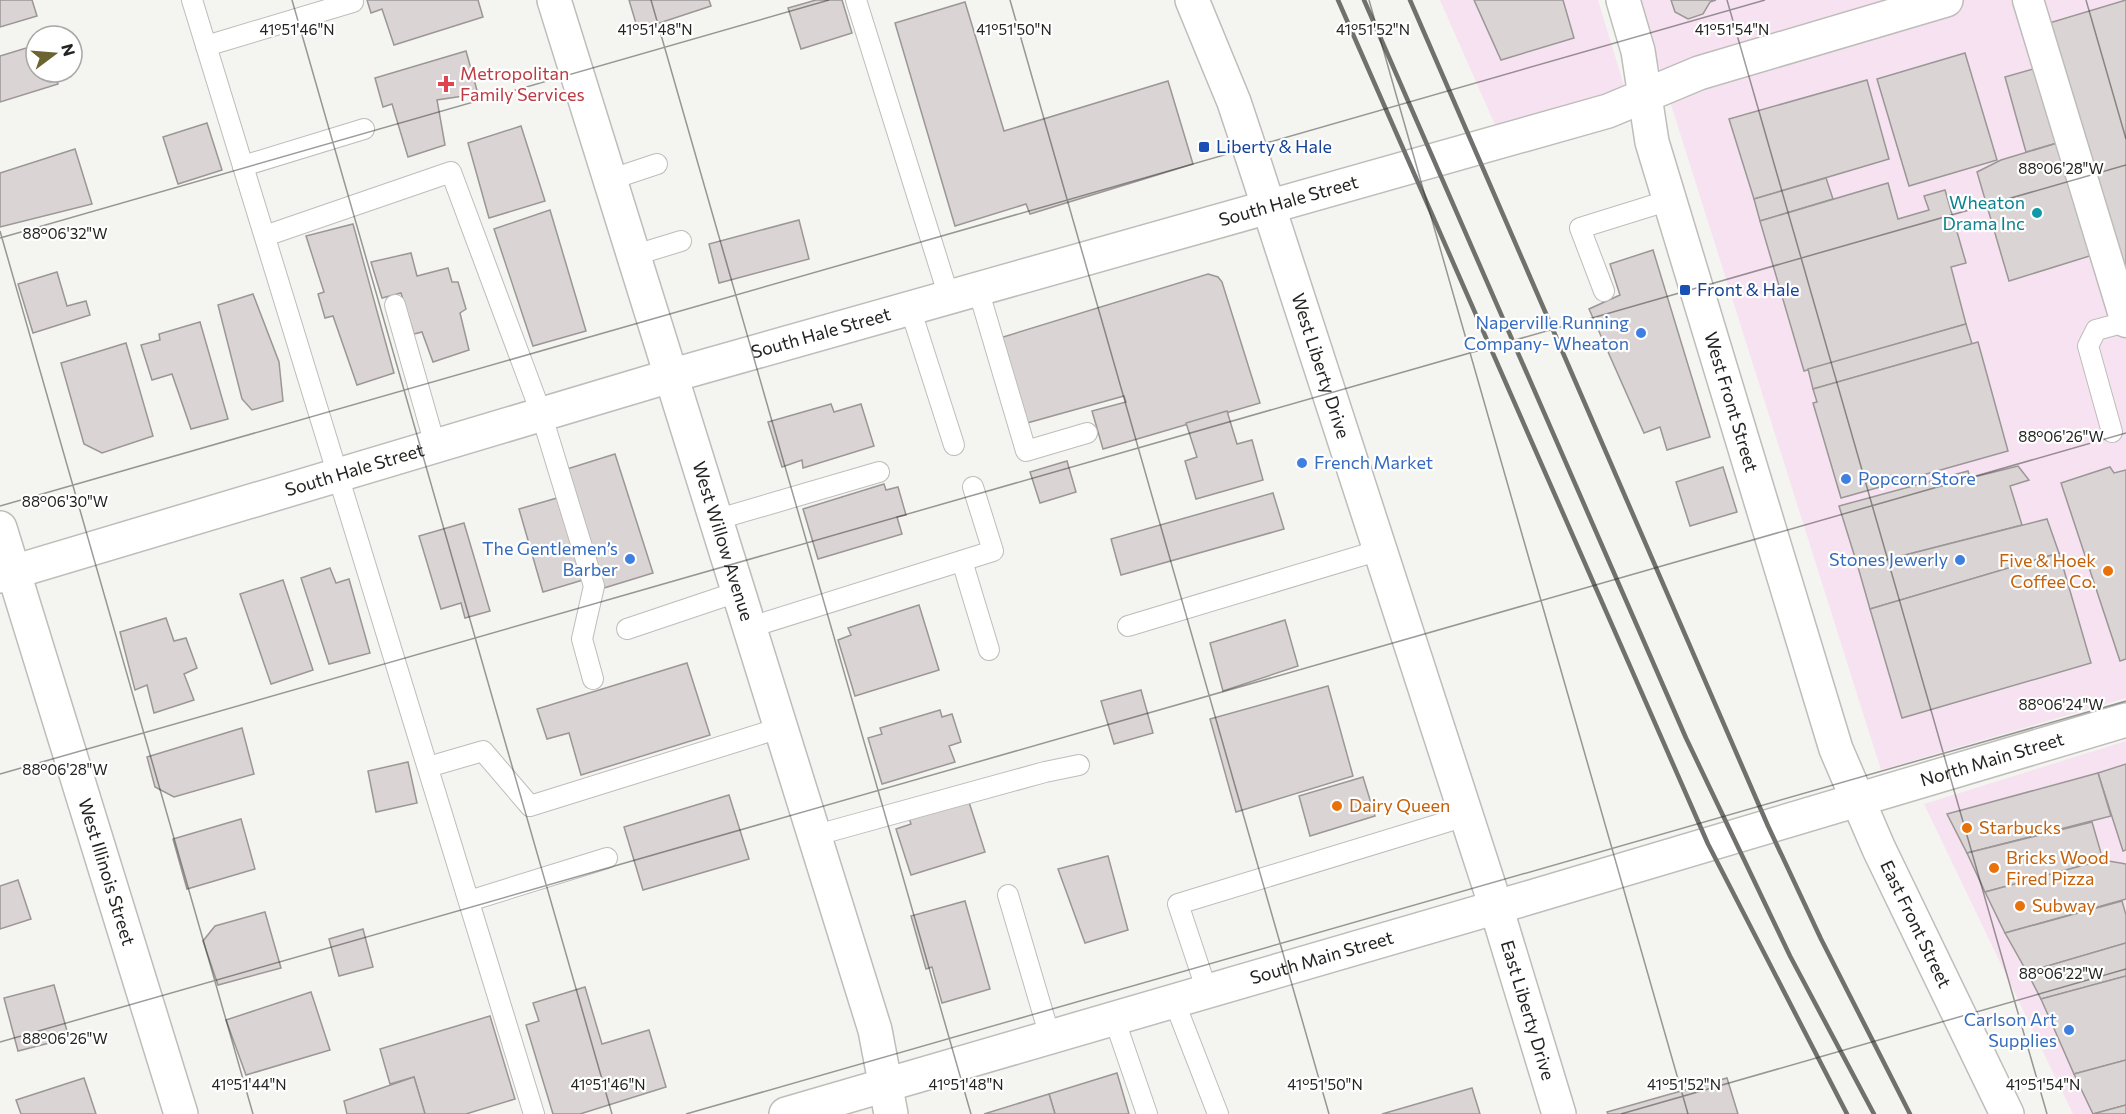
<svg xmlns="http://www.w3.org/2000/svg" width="2126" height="1114" viewBox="0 0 2126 1114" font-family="Commissioner,sans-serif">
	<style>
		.commercial { fill: #f7e2f1 }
		.building { fill: #dad5d4; stroke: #9b9796; stroke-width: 1.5 }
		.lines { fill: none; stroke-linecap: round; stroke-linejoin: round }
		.service-casing { stroke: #bebdba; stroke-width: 22 }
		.pedestrian-casing { stroke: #bebdba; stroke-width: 33 }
		.minor-casing { stroke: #bebdba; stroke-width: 36 }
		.tertiary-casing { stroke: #bebdba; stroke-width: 36 }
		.service { stroke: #fff; stroke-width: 20 }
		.pedestrian { stroke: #fff; stroke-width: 30 }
		.minor { stroke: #fff; stroke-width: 33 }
		.tertiary { stroke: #fff; stroke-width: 33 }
		.rail { stroke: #70706d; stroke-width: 4.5 }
		.ticks { fill: none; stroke: #232321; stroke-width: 1.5; stroke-opacity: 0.45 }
		.health-dot { fill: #e0444e; stroke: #fff; stroke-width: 2 }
		.transit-dot { fill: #1a4fb4; stroke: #fff; stroke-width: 2 }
		.culture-dot { fill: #0f9aa8; stroke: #fff; stroke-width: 2 }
		.shop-dot { fill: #3f7fe0; stroke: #fff; stroke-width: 2 }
		.food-dot { fill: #e8710a; stroke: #fff; stroke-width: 2 }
		.labels { text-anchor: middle; stroke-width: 4.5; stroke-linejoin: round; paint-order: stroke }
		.health-label { font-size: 18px; fill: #be3a42; stroke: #fff; text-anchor: start }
		.transit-label { font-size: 18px; fill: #164399; stroke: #fff; text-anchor: start }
		.street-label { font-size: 18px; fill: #232321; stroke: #fff }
		.culture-label { font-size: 18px; fill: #0d838f; stroke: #fff; text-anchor: end }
		.shop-label { font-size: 18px; fill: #366cbe; stroke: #fff; text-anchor: end }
		.food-label { font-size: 18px; fill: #c56008; stroke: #fff; text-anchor: start }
		.ticks-label { font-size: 15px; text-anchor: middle; fill: #232321; stroke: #fff; stroke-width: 4.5; stroke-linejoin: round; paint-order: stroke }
	</style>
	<rect width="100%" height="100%" fill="#f4f4f0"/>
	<g class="commercial">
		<path d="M1440 0H1598L1625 89 1496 127Z"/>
		<path d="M1638 0H2126V698L1881 770Z"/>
		<path d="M2126 741V1114H2073L1924 804Z"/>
	</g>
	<g class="building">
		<path d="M0 0H32L37 16 0 27Z"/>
		<path d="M367 0H478L483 17 394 45 382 9 371 13Z"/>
		<path d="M629 0H709L711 6 638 30Z"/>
		<path d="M816 0H842L852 33 801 49 788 8Z"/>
		<path d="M1474 0H1563L1574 38 1501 60Z"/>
		<path d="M1671 0H1716L1710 2 1703 14 1688 19 1675 12Z"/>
		<path d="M2126 0V278L2036 27Z"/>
		<path d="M965 2 1004 131 1168 81 1193 164 1030 214 1026 204 955 226 895 23Z"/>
		<path d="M36 45V72H54L58 84 0 102V56Z"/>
		<path d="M466 51 478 94 437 100 445 145 408 157 392 104 383 107 375 78Z"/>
		<path d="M1965 53 1997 160 1909 186 1877 79Z"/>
		<path d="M2040 67 2064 141 2026 152 2005 77Z"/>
		<path d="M1867 80 1889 159 1754 199 1729 119Z"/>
		<path d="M207 123 222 170 178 184 163 137Z"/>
		<path d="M521 126 545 201 489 218 468 143Z"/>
		<path d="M2064 141 2096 254 2009 281 1977 172 2001 160Z"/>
		<path d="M75 149 92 204 0 227V173Z"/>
		<path d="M1826 178 1833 199 1760 221 1754 199Z"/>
		<path d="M1888 183 1898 219 1929 210 1924 196 1945 190 1966 263 1951 267 1966 324 1804 371 1760 221Z"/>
		<path d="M550 210 586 331 533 346 494 229Z"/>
		<path d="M799 220 809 259 719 283 709 244Z"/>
		<path d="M353 224 394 373 357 385 333 316 325 318 318 294 324 292 306 236Z"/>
		<path d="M1653 250 1710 437 1667 450 1660 427 1644 433 1589 309 1620 295 1610 264Z"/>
		<path d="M411 253 417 276 448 268 452 282H458L466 309 460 313 469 350 433 362 422 332 414 334 401 293 382 298 371 262Z"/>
		<path d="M57 272 67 306 86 301 90 315 33 333 18 284Z"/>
		<path d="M1208 274 1218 277 1222 282 1260 403 1103 449 1092 411 1126 402 1124 396 1027 423 1000 338Z"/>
		<path d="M253 294 279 362 283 401 252 410 242 399 218 305Z"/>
		<path d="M200 322 228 419 191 429 172 374 152 380 141 345 160 340 159 334Z"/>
		<path d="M1966 324 1972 344 1813 389 1808 369Z"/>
		<path d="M1978 342 2008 451 1841 498 1813 403 1817 402 1813 389Z"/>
		<path d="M126 343 153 436 102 453 84 444 61 363Z"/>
		<path d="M831 404 834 412 861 404 874 446 803 468 802 460 782 467 768 422Z"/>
		<path d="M1227 411 1237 444 1252 440 1263 480 1196 499 1185 461 1197 457 1186 423Z"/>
		<path d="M615 454 653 573 604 588 567 469Z"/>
		<path d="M1067 461 1076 492 1040 503 1030 472Z"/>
		<path d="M2018 466 2029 480 2010 486 2022 525 1858 567 1839 506 1968 471 1970 478Z"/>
		<path d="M1723 467 1737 512 1690 526 1676 482Z"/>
		<path d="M2110 467 2114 473 2126 470V659L2120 661 2061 483Z"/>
		<path d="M884 484 886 490 898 487 906 515 897 517 902 534 818 559 803 509Z"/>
		<path d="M1273 493 1284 529 1121 575 1111 539Z"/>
		<path d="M557 498 583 580 543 592 519 509Z"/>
		<path d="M2047 519 2059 553 1870 609 1858 567Z"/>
		<path d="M464 523 490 611 465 618 461 603 441 609 419 536Z"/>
		<path d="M2059 553 2091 663 1902 718 1870 609Z"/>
		<path d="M330 568 336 583 349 579 370 653 329 664 301 578Z"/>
		<path d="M283 580 313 670 271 684 240 594Z"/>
		<path d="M919 605 939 670 855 696 838 640 851 635 848 628Z"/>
		<path d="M166 618 174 641 186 638 197 668 184 674 194 700 154 713 147 685 135 690 120 632Z"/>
		<path d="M1285 620 1298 666 1223 691 1210 643Z"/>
		<path d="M687 663 710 735 581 775 569 733 547 739 537 709Z"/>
		<path d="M1328 686 1353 776 1236 812 1210 719Z"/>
		<path d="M1141 690 1153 733 1114 744 1101 701Z"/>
		<path d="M940 710 942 717 952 714 961 742 949 746 955 762 882 784 868 738 882 734 880 728Z"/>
		<path d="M242 728 254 774 174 797 155 787 147 757Z"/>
		<path d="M408 762 417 803 376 812 368 771Z"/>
		<path d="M2126 764V850L2123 851 2098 773Z"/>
		<path d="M2098 773 2111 816 1967 853 1947 814Z"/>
		<path d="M1363 777 1375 816 1310 836 1299 796Z"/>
		<path d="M729 795 749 859 643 890 624 827Z"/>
		<path d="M968 799 985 852 911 875 896 829 911 824 908 815Z"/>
		<path d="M241 819 255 869 187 889 173 839Z"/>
		<path d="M2092 822 2103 860 1985 892 1967 853Z"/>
		<path d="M1108 856 1128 930 1085 943 1058 869Z"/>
		<path d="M2103 860 2126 864V899L2005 933 1985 892Z"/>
		<path d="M18 880 31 919 0 929V886Z"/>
		<path d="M965 901 990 989 942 1003 932 967 926 969 911 916Z"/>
		<path d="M2122 901 2126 915V943L2027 972 2005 933Z"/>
		<path d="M265 912 281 968 218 985 203 941 215 926Z"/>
		<path d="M363 929 373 967 339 976 329 939Z"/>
		<path d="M2126 943V976L2041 999 2027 972Z"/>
		<path d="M2126 976V1060L2074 1074 2041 999Z"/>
		<path d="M54 985 69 1038 18 1051 4 998Z"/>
		<path d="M585 987 602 1044 649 1030 666 1087 580 1114H553L526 1025 539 1021 533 1003Z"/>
		<path d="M311 992 330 1050 246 1075 226 1020Z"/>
		<path d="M490 1016 515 1099 466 1114H425L414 1077 390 1084 380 1049Z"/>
		<path d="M2126 1060V1105L2093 1114 2074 1074Z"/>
		<path d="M1117 1073 1129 1114H1055L1049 1094Z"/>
		<path d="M414 1077 425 1114H347L344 1101Z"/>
		<path d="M84 1078 96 1114H21L16 1100Z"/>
		<path d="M1727 1078 1738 1114H1608L1607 1112Z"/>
		<path d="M1472 1088 1480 1114H1382Z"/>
		<path d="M1049 1094 1055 1114H984Z"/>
		<path d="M2126 1105V1114H2093Z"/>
	</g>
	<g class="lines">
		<g class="service-casing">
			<g id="service">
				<path d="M192 0 534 1114"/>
				<path d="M856 0 949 297"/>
				<path d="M206 46 353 2"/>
				<path d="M243 166 364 129"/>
				<path d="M609 180 657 164"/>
				<path d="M265 236 451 172 541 413 594 586 582 639 593 679"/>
				<path d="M632 256 681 241"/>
				<path d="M978 289 1026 451 1087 433"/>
				<path d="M1604 291 1580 228 1670 200"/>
				<path d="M395 305 435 445"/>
				<path d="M910 308 954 445"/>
				<path d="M2112 432 2088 346 2096 330 2126 322"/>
				<path d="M715 520 879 472"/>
				<path d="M962 561 989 650"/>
				<path d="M1128 626 1380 550"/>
				<path d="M748 628 993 551 973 487"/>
				<path d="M627 629 737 592"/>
				<path d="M428 767 483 751 530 806 780 728"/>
				<path d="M813 836 1045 772 1079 765"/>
				<path d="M1008 895 1050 1037"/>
				<path d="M469 901 607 858"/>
				<path d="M1207 991 1178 904 1466 816"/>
				<path d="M1174 1001 1218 1114"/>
				<path d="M1114 1018 1147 1114"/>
			</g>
		</g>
		<g class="pedestrian-casing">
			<path id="pedestrian" d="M2028 0 2126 322"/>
		</g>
		<g class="minor-casing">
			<g id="minor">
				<path id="s1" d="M554 0 875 1030 891 1114"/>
				<path id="s2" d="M0 528 181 1114"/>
				<path id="s3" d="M0 576 670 376 1608 111 1699 73 1946 0"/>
				<path id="s4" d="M1496 907 1559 1114"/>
			</g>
		</g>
		<g class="tertiary-casing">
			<g id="tertiary">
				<path id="s5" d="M1192 0 1234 102 1254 162 1496 907"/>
				<path id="s6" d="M1623 0 1638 51 1652 142 1836 749 1879 849 2007 1114"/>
				<path id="s7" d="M786 1114 1531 897 2126 720"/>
			</g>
		</g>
		<use href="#service" class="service"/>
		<use href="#pedestrian" class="pedestrian"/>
		<use href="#minor" class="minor"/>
		<use href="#tertiary" class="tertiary"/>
		<g class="rail">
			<path d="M1338 0 1708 844 1847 1114"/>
			<path d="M1364 0 1686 738 1790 956 1874 1114"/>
			<path d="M1410 0 1768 826 1821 939 1910 1114"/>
		</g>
	</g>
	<path class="ticks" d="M292 0 612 1114M651 0 971 1114M1010 0 1329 1114M1369 0 1688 1114M1727 0 2047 1114M2086 0 2126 139M0 231 253 1114M0 238 829 0M0 506 1765 0M0 774 2126 165M0 1042 2126 433M686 1114 2126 701M1621 1114 2126 969"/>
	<path class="health-dot" d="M443 75h6v6h6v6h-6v6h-6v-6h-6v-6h6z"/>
	<g class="transit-dot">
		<rect x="1198" y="141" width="12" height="12" rx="3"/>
		<rect x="1679" y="284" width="12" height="12" rx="3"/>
	</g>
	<circle class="culture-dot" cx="2037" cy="213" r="6"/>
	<g class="shop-dot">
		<circle cx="1641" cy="333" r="6"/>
		<circle cx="1302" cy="463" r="6"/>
		<circle cx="1846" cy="479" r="6"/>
		<circle cx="630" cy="559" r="6"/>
		<circle cx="1960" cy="560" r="6"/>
		<circle cx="2069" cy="1030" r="6"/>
	</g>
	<g class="food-dot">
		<circle cx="2108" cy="571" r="6"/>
		<circle cx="1337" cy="806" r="6"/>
		<circle cx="1967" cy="828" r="6"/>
		<circle cx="1994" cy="868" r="6"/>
		<circle cx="2020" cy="906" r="6"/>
	</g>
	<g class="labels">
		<g class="health-label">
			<text x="460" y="80">Metropolitan<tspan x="460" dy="21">Family Services</tspan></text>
		</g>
		<g class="transit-label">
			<text x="1216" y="153">Liberty &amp; Hale</text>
			<text x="1697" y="296">Front &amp; Hale</text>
		</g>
		<g class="street-label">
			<text dy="6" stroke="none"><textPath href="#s3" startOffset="1342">South Hale Street</textPath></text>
			<text dy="6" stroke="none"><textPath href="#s3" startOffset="856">South Hale Street</textPath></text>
			<text dy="6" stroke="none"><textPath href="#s5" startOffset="388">West Liberty Drive</textPath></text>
			<text dy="6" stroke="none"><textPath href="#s6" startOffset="417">West Front Street</textPath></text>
			<text dy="6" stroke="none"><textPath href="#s3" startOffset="370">South Hale Street</textPath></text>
			<text dy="6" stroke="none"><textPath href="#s1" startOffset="567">West Willow Avenue</textPath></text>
			<text dy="6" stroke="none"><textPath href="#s7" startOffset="1257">North Main Street</textPath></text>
			<text dy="6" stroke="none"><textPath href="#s2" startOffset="360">West Illinois Street</textPath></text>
			<text dy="6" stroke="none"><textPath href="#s6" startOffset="972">East Front Street</textPath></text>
			<text dy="6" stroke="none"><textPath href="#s7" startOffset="558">South Main Street</textPath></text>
			<text dy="6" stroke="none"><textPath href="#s4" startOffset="108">East Liberty Drive</textPath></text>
		</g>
		<g class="culture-label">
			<text x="2025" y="209">Wheaton<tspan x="2025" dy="21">Drama Inc</tspan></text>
		</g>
		<g class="shop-label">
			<text x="1629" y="329">Naperville Running<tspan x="1629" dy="21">Company- Wheaton</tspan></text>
			<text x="1314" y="469" text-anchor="start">French Market</text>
			<text x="1858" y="485" text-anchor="start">Popcorn Store</text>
			<text x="618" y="555">The Gentlemen’s<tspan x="618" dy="21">Barber</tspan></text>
			<text x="1948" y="566">Stones Jewerly</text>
			<text x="2057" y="1026">Carlson Art<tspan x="2057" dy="21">Supplies</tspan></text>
		</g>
		<g class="food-label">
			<text x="2096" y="567" text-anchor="end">Five &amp; Hoek<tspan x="2096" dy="21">Coffee Co.</tspan></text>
			<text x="1349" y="812">Dairy Queen</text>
			<text x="1979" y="834">Starbucks</text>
			<text x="2006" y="864">Bricks Wood<tspan x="2006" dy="21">Fired Pizza</tspan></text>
			<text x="2032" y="912">Subway</text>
		</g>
	</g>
	<g class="ticks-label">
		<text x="297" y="35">41°51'46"N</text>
		<text x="655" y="35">41°51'48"N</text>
		<text x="1014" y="35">41°51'50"N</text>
		<text x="1373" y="35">41°51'52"N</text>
		<text x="1732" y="35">41°51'54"N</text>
		<text x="2061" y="174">88°06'28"W</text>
		<text x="65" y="239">88°06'32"W</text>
		<text x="2061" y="442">88°06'26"W</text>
		<text x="65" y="507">88°06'30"W</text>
		<text x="2061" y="710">88°06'24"W</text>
		<text x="65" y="775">88°06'28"W</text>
		<text x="2061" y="979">88°06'22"W</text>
		<text x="65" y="1044">88°06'26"W</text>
		<text x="249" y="1090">41°51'44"N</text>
		<text x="608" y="1090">41°51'46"N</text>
		<text x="966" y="1090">41°51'48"N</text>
		<text x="1325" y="1090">41°51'50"N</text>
		<text x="1684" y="1090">41°51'52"N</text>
		<text x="2043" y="1090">41°51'54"N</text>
	</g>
	<g transform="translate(54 54) rotate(74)"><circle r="28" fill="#ffffff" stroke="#a7a7a6" stroke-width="1.5"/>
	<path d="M0-4.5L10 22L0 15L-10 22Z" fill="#6b6431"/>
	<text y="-9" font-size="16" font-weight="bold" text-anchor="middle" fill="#232321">N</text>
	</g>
</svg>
